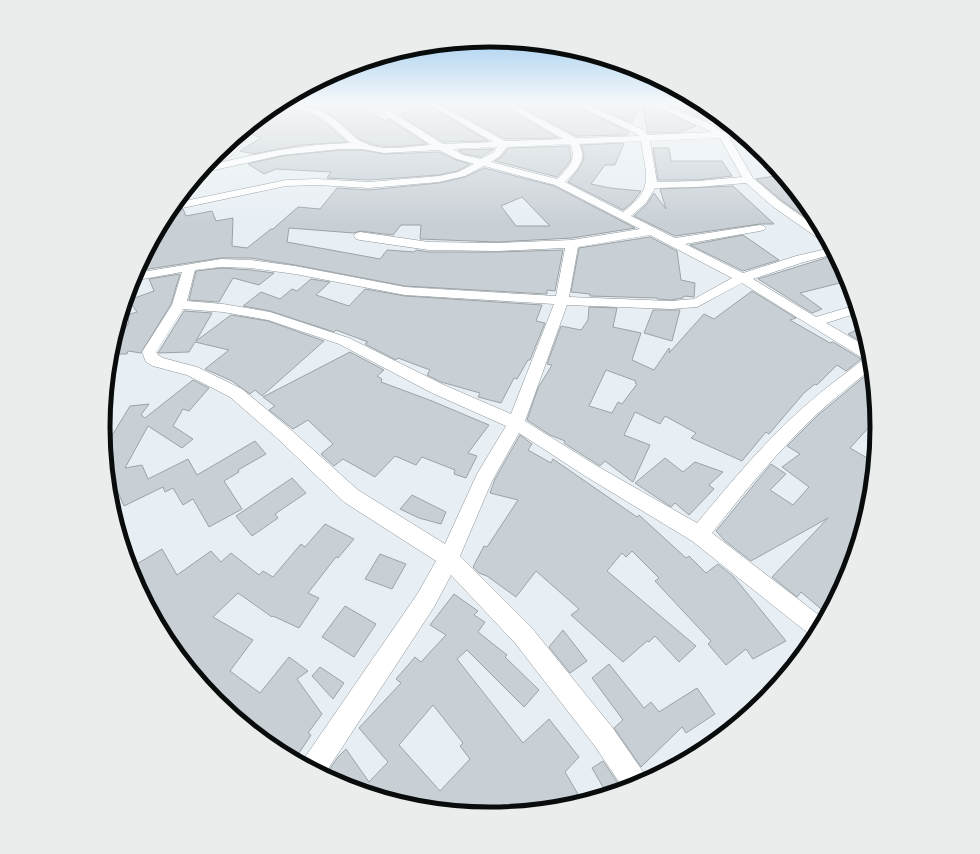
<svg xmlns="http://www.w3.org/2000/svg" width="980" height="854" viewBox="0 0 980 854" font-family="'Work Sans',sans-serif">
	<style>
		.building { fill: #c9d0d5; stroke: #9ca3a7; fill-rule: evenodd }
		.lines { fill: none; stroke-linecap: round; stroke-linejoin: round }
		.minor-casing { stroke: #8c9397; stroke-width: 1 }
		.minor { fill: #fff; fill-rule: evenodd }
		.rim { fill: none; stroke: #090c0d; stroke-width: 5 }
	</style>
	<rect width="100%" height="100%" fill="#e8eff4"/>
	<g class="building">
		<path d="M277 104 279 107 302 112 315 116 329 126 347 142 301 145 253 154 240 151 261 138 244 131Z"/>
		<path d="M302 104H356L385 121 389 119 427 144 390 147 375 145 359 139 339 121 325 112Z"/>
		<path d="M425 104H427L488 141 443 142 399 115Z"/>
		<path d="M441 104H496L510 111H512L558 138 505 139Z"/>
		<path d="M534 104H573L629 132 627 135 576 136 523 108Z"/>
		<path d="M589 104H640L632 123Z"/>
		<path d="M642 104H649L696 126 681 132 648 133Z"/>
		<path d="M666 104H694L711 110 706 112 713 115 708 117 714 119 708 121Z"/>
		<path d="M624 143 615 165H605L591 184 610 188 641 191 632 203 623 210 568 182 578 170 583 161 584 155 581 145Z"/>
		<path d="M569 146 571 159 566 167 557 177 495 161 501 157 508 148Z"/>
		<path d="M653 148H669L671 161H722L732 176 698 180H658Z"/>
		<path d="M494 149 481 157 464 154 458 150Z"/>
		<path d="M341 150H362L384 154 439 152 456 160 470 164 458 171 439 175 369 180 327 178 331 172 276 169 264 174 248 164 282 156Z"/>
		<path d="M484 168 554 186 635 228 572 238 497 242 420 239 421 225H401L393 235 360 231 354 233 289 228 287 242 380 259 387 250 414 252 416 250 429 252H497L563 250 555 291 547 290V294L405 286 295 265 251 258H221L142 270 145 261 142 262 169 211 183 209 186 216 212 211 216 221 233 218 232 246 247 248 271 229H273L298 207 320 209 337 188 369 190 439 183 465 177ZM522 197 550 226H516L501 206Z"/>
		<path d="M775 176 777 178 783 177 812 212 820 228 781 200 756 179Z"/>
		<path d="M733 186 774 224H760L675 236 634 216 647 204 654 193 666 209 660 189Z"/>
		<path d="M743 235 779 260 743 271 690 245Z"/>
		<path d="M650 237 677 251 681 280 695 283 694 297 684 296 683 298 671 300 657 299V298L590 296V294L571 292 579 248Z"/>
		<path d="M835 255 848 281 800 293 822 309 812 313 758 279Z"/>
		<path d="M221 268 251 270 274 273 259 285 233 278 219 302 189 300 196 271Z"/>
		<path d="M180 274 171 304 141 353 128 351 127 354H110L114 340 119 339 129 322 127 315 137 312 129 300 154 291 149 279Z"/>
		<path d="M311 279 330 282 316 295 349 306 365 289 405 296 542 305 536 321 545 323 530 360H528L517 379 514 378 501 403 478 397 480 393 441 382 427 375 430 370 398 358 396 360 365 344 368 342 336 330 334 332 270 311 243 306 261 292 280 299 292 289 297 291Z"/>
		<path d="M752 291 796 318 790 320 830 343 833 342 861 359 846 371 837 365 817 385 815 384 804 393 769 434 766 432 742 461 691 438 696 433 665 416 660 424 635 412 624 435 650 445 633 482 605 461 600 466 564 443 565 441 550 435 527 420 538 388 552 365 547 364 561 326 581 330 588 320 589 307 617 308 613 327 641 333 632 360 654 370 669 348 670 349 669 353 704 314 714 319ZM606 370 636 381 635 383 637 384 622 404 618 402 612 413 589 406Z"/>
		<path d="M653 310H680L672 341 644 333Z"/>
		<path d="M184 311 212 313 196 341 231 315 268 321 324 341 262 396 255 390 250 394 232 381 205 369 229 350 195 342 189 352 158 353Z"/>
		<path d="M862 327 868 346 848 334Z"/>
		<path d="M350 352 384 370 377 376 382 379 381 382 432 401 489 425 468 453 477 456 466 478 454 474 455 470 422 457 416 465 395 456 375 477 343 459 334 466 321 454 333 444 308 420 293 429 269 410 275 406 263 397Z"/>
		<path d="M871 371 877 429 871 425 850 448 874 462 871 492 860 502 868 507 847 575 827 614 801 592 797 597 772 577 828 518 751 561 725 541 716 531 771 464 786 474 770 490 793 505 809 487 782 467 800 454 787 446 818 415Z"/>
		<path d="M193 380 209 388 189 411 183 409 173 426 193 439 182 448 148 426 125 468 142 465 148 479 188 459 197 475 255 441 266 454 238 470 239 472 224 481 242 509 209 527 193 499 183 505 173 488 165 492 163 487 124 506 115 485 111 493 109 492V485L111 475 109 471H112L114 464H107L105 447 130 406 149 404 141 415 145 418Z"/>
		<path d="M520 435 532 444 528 450 551 463 553 459 637 517 639 515 686 558 689 556 706 573 718 564 734 577 786 641 753 659 746 649 726 665 708 644 711 641 655 581 659 578 632 551 626 557 622 553 607 571 696 646 679 662 655 636 649 642 647 641 623 662 571 615 579 609 536 571 516 597 487 576 479 573 473 567 484 546 487 547 518 500 490 493 495 479Z"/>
		<path d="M665 458 683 472 695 462 723 472 709 485 714 489 689 515 675 503 671 507 635 483Z"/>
		<path d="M292 478 306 493 275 514 278 518 252 536 236 516Z"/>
		<path d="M412 495 446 512 441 524 419 518 400 509Z"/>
		<path d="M325 524 354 539 338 558 336 557 308 593 319 598 299 628 273 616 272 617 238 593 213 617 253 640 230 671 260 693 289 657 308 671 297 679 322 714 308 733 311 735 295 759 275 749 216 700 168 642 154 616 160 611 146 588 141 591 130 568 162 549 177 575 211 551 221 562 231 553 259 575 263 571 273 577 301 544 305 547Z"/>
		<path d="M380 554 406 564 392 589 365 579Z"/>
		<path d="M454 594 478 611 474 615 485 622 478 632 507 655 505 657 539 690 524 707 467 650 457 659 523 743 549 719 579 757 565 772 582 801 565 807 490 814 414 807 342 784 325 776 338 757 346 749 369 782 388 762 359 728 401 683 396 679 415 657 421 662 446 635 430 625ZM433 705 463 743 460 746 470 759 440 791 399 745Z"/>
		<path d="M345 606 376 624 354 657 322 637Z"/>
		<path d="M563 630 587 661 570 673 549 647Z"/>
		<path d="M609 664 644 708 651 702 659 712 697 688 715 714 686 733 682 727 641 767 614 728 623 720 592 678Z"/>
		<path d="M320 667 344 683 333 699 312 676Z"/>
		<path d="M603 761 622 789 607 794 592 768Z"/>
	</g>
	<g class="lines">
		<g class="minor-casing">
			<path id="minor" d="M278 104C300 104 320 107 338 122 347 130 355 140 367 144 386 152 411 146 431 145L369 104H379L443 144 493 142 428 104H438L505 141 563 139 503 104H513L576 138 639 136 637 134 574 104H585L644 130 647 135 712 132 650 104H662L708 123 724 132 737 131 743 136 729 137 753 178 780 201 821 230 827 241H822L772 206 746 183 698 187 655 188 646 203 631 216 675 238 760 225 764 226 766 228 764 230 760 231 685 244 743 273 796 256 831 248 834 254 804 262 753 279 816 317 856 305 858 313 826 323 869 348 871 369C853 384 834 398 817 414 778 451 745 491 712 533L824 619 814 638 692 541 585 476 519 433 492 481 460 556 531 627 612 727 648 779 638 785 624 789 594 745 515 643 451 575 434 607 324 775 301 763 418 593 436 561 344 502 278 439 230 397 187 375 153 366 146 362 142 352 172 305 182 272 132 281 136 273 221 259 251 260 295 266 405 287 556 296 565 248 497 251 429 250 360 240 356 239 354 236 356 233 360 232 429 242 497 243 572 240 640 229 555 185 484 166 465 176 439 182 369 188 317 185 286 186 173 210H170L175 203 286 180 317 179 369 182 439 176 458 172 474 164 457 159 439 150 384 153 362 149H341L282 155 201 173 206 166 211 165 209 163 212 159 227 149 234 139 242 132 245 134C242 149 232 156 219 163 263 152 306 144 351 143 339 134 330 122 316 115 305 109 291 109 279 106ZM720 138 742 177 698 181 657 182 650 141ZM641 141C646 175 655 189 623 212L565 182C576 171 588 160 579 144ZM570 144C578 160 567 169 557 179L491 162 500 156 507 147ZM497 147 494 152 481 159 463 155 453 149ZM650 235 732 278 694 299 671 301 569 297 578 247ZM221 267 251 268 295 274 405 295 554 304 511 414 444 385 349 338 270 312 223 304 187 301 195 270ZM742 283 864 359C845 374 825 388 806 405 766 440 731 482 697 523L597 466 525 421 567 305 671 309 697 307ZM183 309 223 312 268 320 339 344 432 393 506 426 477 474 445 544 358 490 290 429 242 389 197 367 163 358 158 355 156 352Z"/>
		</g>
		<use href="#minor" class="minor"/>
	</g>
	<linearGradient id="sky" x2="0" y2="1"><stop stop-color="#82bceb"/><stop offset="0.46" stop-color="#f5f8fa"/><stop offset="1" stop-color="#f5f8fa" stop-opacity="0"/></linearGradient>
	<rect width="980" height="224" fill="url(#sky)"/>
	<path d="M0 0H980V854H0ZM110 427a380 380 0 1 1 760 0a380 380 0 1 1-760 0Z" fill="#ebecec" fill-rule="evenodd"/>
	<path class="rim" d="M110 427a380 380 0 1 1 760 0a380 380 0 1 1-760 0Z"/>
</svg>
